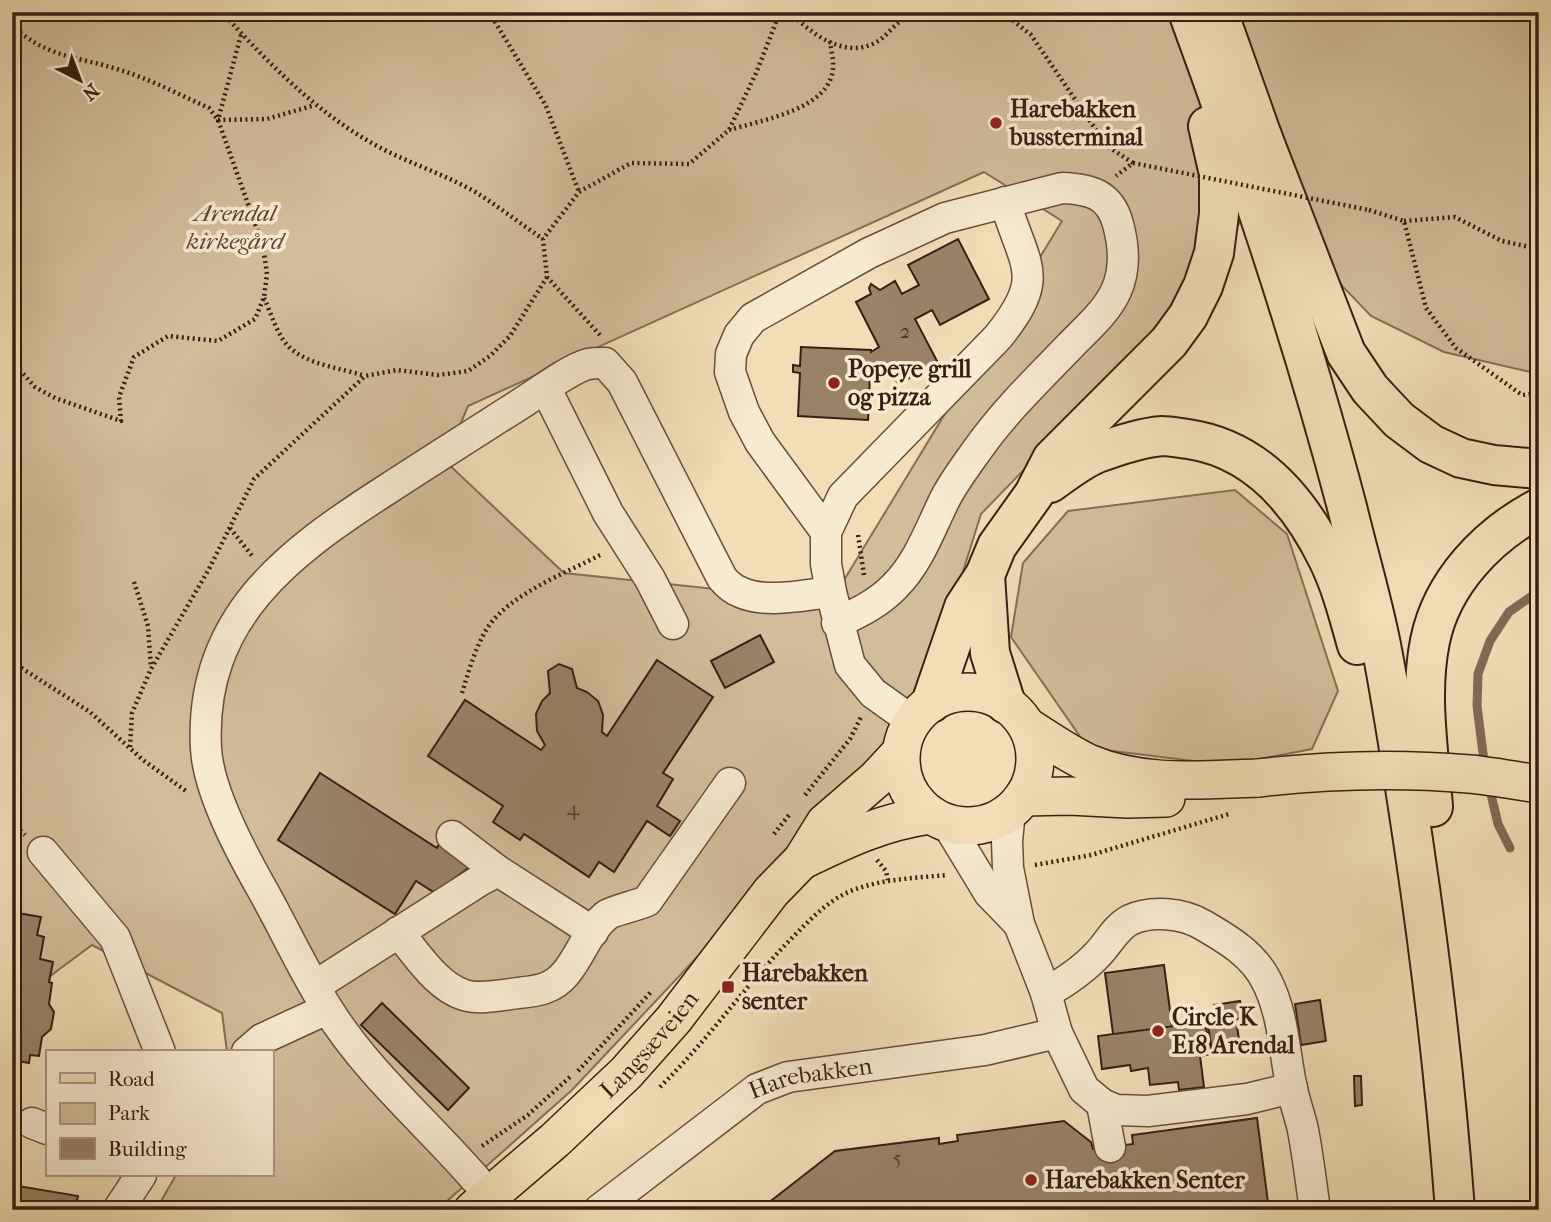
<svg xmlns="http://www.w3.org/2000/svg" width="1551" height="1222" viewBox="0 0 1551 1222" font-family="'IM FELL French Canon',serif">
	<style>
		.green { fill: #d2bd9a; stroke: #866e57; stroke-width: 2; fill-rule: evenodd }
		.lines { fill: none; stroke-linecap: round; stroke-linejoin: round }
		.stream { stroke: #826a54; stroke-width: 9 }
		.building { fill: #998268; stroke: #391e14; stroke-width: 2 }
		.minor-casing { stroke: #674e3c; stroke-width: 33 }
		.major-casing { stroke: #391e14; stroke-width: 40 }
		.highway-casing { stroke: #391e14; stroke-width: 42 }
		.path { stroke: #391e14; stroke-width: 4.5; stroke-dasharray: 2 3.5; stroke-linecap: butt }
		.minor { stroke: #f6ead0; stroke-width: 30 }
		.major { stroke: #f1deb6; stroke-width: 37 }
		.highway { stroke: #f1deb6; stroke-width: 38 }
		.major-bridge-casing { stroke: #391e14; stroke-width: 40; stroke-linecap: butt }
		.path-bridge { stroke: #391e14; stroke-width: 4.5; stroke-dasharray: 2 3.5; stroke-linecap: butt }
		.major-bridge { stroke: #f1deb6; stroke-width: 37 }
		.poi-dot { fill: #8f2418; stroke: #f6ead0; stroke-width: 2.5 }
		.labels { text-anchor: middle; stroke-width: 7; stroke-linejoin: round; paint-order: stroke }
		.number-label { font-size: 21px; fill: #513729 }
		.poi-label { font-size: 24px; font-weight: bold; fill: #391e14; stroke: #f6ead0; text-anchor: start }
		.park-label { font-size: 24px; font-style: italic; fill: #5f4636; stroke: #f6ead0 }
		.street-label { font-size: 24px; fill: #391e14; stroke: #f6ead0 }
	</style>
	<rect width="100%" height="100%" fill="#f1deb6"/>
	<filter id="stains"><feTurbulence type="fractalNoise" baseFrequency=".00286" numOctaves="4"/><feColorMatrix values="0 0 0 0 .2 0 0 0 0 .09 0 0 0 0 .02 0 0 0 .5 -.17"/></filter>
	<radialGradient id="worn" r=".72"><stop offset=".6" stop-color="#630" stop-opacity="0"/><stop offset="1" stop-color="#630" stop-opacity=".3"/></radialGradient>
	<g class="green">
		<path d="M12 12H1539V374L1444 352 1371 316 1258 198 1168 321 981 514 940 645 875 768 572 1090 437 1210H156L176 1175H271V1052H227L222 1013 92 945 18 1000 12 1020ZM984 172 1062 221 841 585 820 607 785 613 715 589 564 573 445 461 468 406Z"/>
		<path d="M1235 490 1287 534 1338 691 1312 749 1227 765 1088 748 1011 637 1023 563 1068 511Z"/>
	</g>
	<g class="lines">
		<g class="stream">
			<path d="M1485 769 1477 706 1478 674 1490 641 1509 612 1539 591"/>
			<path d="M1489 786 1498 824 1510 848"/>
		</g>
	</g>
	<g class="building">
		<path d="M958 239 989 299 940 325 932 310 915 319 938 363 898 384 889 366 870 376 868 420 798 416 800 373 793 372V365L800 366 801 347 871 350V352L879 347 856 302 871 294 869 288 871 284 880 290 895 281 902 294 919 285 908 265Z"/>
		<path d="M760 635 774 662 725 688 711 661Z"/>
		<path d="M657 660 713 697 663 773 673 779 657 806 680 821 670 836 647 821 614 872 599 862 589 877 524 834 520 840 493 822 503 806 428 756 465 700 541 750 545 745 537 731 536 714 542 701 550 693 548 671 559 664 572 669 577 688 587 692 598 701 603 715 602 732 607 736Z"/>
		<path d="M320 773 437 848 439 844 472 865 435 893 416 881 395 914 278 840Z"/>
		<path d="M12 912 41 917 37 935 44 937 40 959 53 962 49 982 52 983 49 1004 54 1012 51 1029 42 1037 39 1056 30 1055 29 1063 18 1061 15 1074H19L12 1108Z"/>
		<path d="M1164 965 1173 1033 1114 1041 1105 973Z"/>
		<path d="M1320 1000 1326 1041 1301 1045 1295 1004Z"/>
		<path d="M1240 1001 1243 1018 1236 1019 1240 1047 1212 1051 1208 1026 1223 1024V1021L1216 1022 1214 1005Z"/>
		<path d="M382 1003 469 1088 448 1110 361 1025Z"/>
		<path d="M1205 1022 1211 1054 1200 1056 1204 1087 1179 1090 1178 1082 1150 1085 1148 1068 1131 1071 1130 1065 1102 1069 1098 1036Z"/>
		<path d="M1354 1076H1361L1362 1105 1355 1106Z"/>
		<path d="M1257 1118 1269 1210H759L835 1151 939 1138V1144L958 1141 957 1135 1064 1121 1091 1142 1093 1149 1133 1144 1132 1135Z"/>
		<path d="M12 1185 78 1196 75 1210H12Z"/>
	</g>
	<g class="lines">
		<g class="minor-casing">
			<g id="minor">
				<path d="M542 390 552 401 608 513 650 579 673 624"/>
				<path d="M826 532 843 496 998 337C1047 276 1025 268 1005 202"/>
				<path d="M837 623C858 613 879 603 895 586 919 562 930 529 945 499 954 481 968 463 980 446 1006 410 1038 379 1069 347 1085 330 1106 313 1116 291 1126 269 1124 246 1118 224 1110 194 1090 189 1062 188L945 218 869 253 753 318 739 335 731 354 730 372 744 412 760 442 826 532V564L831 592 850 665 873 693 912 721"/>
				<path d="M1010 811 1007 841 1008 868 1019 924 1046 993 1057 1033 1084 1089 1102 1104 1116 1110 1148 1111 1247 1099 1292 1088"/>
				<path d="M946 822 989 893 1019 924"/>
				<path d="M452 836 498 871 593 932"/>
				<path d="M43 852 115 938 160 1052"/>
				<path d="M398 932C417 954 436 986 464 995 480 1000 502 995 518 993 538 991 553 989 566 973 581 955 588 930 607 915 612 911 638 905 647 901L730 783"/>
				<path d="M315 986 479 881 498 871"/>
				<path d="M1046 993C1065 982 1082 971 1097 955 1109 943 1115 928 1130 920 1151 910 1183 913 1203 925 1227 939 1253 954 1266 980 1284 1014 1284 1053 1292 1089 1295 1103 1300 1116 1303 1130 1308 1156 1311 1183 1315 1210"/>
				<path d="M247 1052 262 1039 327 1009"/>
				<path d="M1102 1104 1110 1147"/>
				<path d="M32 1123 47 1129"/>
				<path d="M490 1196C438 1132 371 1079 327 1008 303 970 284 928 262 889 241 852 208 791 206 748 199 618 288 553 386 490 432 460 478 431 525 401 540 391 572 368 588 364 593 363 600 363 605 363L622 382 722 578C727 584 732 589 740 592 766 604 803 595 831 592"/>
				<path d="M118 1210 141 1175"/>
				<path id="s1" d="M599 1210 757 1089 788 1077 985 1050 1057 1033"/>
			</g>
		</g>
		<g class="major-casing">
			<g id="major">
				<circle cx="968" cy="759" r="67"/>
				<path d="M1028 727C1047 739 1067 753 1088 763 1142 786 1201 780 1258 778"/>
				<path d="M1023 797 1070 796 1127 799 1166 798"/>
				<path d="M803 860C846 839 882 822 930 815"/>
				<path id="s2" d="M473 1210 555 1140 626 1073 674 1019 771 892 802 860 825 823 876 779 901 752"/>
			</g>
		</g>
		<g class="highway-casing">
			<g id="highway">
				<path d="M1188 12C1248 175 1303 340 1347 507 1358 553 1372 599 1381 645 1394 712 1404 780 1414 847 1432 968 1446 1088 1455 1210"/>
				<path d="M1218 12 1262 136 1346 353 1370 389 1399 420 1431 444 1461 458 1494 465 1539 469"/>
				<path d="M1262 136 1280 198"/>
				<path d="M1050 483C1064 473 1079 461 1095 454 1116 446 1139 438 1162 436 1170 436 1180 438 1188 439 1256 449 1299 500 1328 559 1341 585 1349 617 1357 645"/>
				<path d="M985 575 990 653 1006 704"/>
				<path d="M931 703 964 607 985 575 997 546 1034 494 1052 459 1169 342 1188 316 1203 286 1214 253 1219 214V174L1208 126"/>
				<path d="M1433 807C1429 752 1419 695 1430 641 1442 582 1488 535 1539 508"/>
			</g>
		</g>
		<g class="path">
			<path d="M222 12C266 61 313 109 370 142 404 162 443 173 477 193 499 207 521 224 543 239"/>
			<path d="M489 12 546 106 579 192"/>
			<path d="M790 12C813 36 849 62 881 39 888 34 893 26 901 21 907 17 915 15 921 12"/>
			<path d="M999 12 1004 13 1031 35 1107 146 1133 163 1116 176"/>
			<path d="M12 25C46 58 77 56 120 70 150 79 180 95 209 108L218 120 263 246 267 274 264 297 255 319 218 341 168 336 134 357 119 397 121 421 55 398 35 387 12 361"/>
			<path d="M241 35 218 120 267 119 315 105"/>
			<path d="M729 130C761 120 829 110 833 69 834 60 831 50 830 41"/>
			<path d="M1369 210 1404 221 1426 308 1456 348 1522 395 1539 393"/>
			<path d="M1404 221 1455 217 1502 241 1539 249"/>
			<path d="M264 298C271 313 277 335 289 347 308 365 341 368 365 376"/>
			<path d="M600 335 547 277 543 239 579 192 631 163 689 164 729 130 757 71 780 12"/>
			<path d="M230 528 253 557"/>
			<path d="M858 535 864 575"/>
			<path d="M134 582 148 626 151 668"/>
			<path d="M12 662 90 712 143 760 186 791"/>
			<path d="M462 693C469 671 475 647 488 627 510 594 568 572 602 554"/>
			<path d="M130 747 132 713 151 669 209 569 254 479 365 376 397 370 438 375 468 371 490 356 510 336 547 277"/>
			<path d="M805 795 850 739 861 717"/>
			<path d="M12 823 25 835"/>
			<path d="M774 834 789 815"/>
			<path d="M877 860 886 871 888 880"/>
			<path d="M1035 865 1091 855 1229 814"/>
			<path d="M578 1071 651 992"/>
			<path d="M660 1087C706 1042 743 989 787 943 807 923 826 901 853 890 883 879 915 878 947 875"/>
			<path d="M482 1146 528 1115 571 1076"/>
		</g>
		<use href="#minor" class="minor"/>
		<use href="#major" class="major"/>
		<use href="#highway" class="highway"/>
		<g class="major-bridge-casing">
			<path id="major-bridge" d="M1258 778C1328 770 1399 768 1469 774 1492 776 1516 781 1539 784"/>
		</g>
		<path class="path-bridge" d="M1133 163 1369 210"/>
		<use href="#major-bridge" class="major-bridge"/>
	</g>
	<g class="poi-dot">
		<circle cx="996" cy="123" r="7"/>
		<circle cx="834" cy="383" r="7"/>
		<rect x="721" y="980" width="14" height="14" rx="3.5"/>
		<circle cx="1158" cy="1031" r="7"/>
		<circle cx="1031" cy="1180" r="7"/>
	</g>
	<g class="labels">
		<g class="number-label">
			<text x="905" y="338">2</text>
			<text x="573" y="815">4</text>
			<text x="897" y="1165">5</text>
		</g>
		<g class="poi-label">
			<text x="1010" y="117">Harebakken<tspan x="1010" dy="28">bussterminal</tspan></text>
			<text x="848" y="377">Popeye grill<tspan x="848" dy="28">og pizza</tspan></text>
			<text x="742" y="981">Harebakken<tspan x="742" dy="28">senter</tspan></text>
			<text x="1172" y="1025">Circle K<tspan x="1172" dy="28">E18 Arendal</tspan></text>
			<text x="1045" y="1188">Harebakken Senter</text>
		</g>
		<g class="park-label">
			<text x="235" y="221">Arendal<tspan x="235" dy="28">kirkegård</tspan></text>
		</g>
		<g class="street-label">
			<text dy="8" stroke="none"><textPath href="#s2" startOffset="242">Langsæveien</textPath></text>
			<text dy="8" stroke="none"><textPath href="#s1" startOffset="254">Harebakken</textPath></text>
		</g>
	</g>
	<rect width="1551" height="1222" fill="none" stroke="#f1deb6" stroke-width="42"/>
	<rect x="14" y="14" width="1523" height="1194" fill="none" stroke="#391e14" stroke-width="3.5"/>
	<rect x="21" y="21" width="1509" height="1180" fill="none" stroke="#391e14" stroke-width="2"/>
	<rect x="46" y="1050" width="228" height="126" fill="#f6ead0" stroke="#aa9885" stroke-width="2"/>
	<rect x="60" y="1073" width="35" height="10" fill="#f1deb6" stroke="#aa9885" stroke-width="2"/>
	<text x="108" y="1086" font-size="21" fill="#391e14">Road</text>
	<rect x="60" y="1103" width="35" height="21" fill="#d2bd9a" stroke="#aa9885" stroke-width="2"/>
	<text x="108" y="1120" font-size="21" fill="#391e14">Park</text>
	<rect x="60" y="1138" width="35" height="21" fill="#998268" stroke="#aa9885" stroke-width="2"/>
	<text x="108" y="1156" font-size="21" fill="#391e14">Building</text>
	<g transform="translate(80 80) rotate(138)" stroke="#f6ead0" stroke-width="5" paint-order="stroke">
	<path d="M0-5L12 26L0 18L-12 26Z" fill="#391e14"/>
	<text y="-10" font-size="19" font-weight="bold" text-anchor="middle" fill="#391e14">N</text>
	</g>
	<rect width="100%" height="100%" filter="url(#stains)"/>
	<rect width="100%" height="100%" fill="url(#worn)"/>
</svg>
